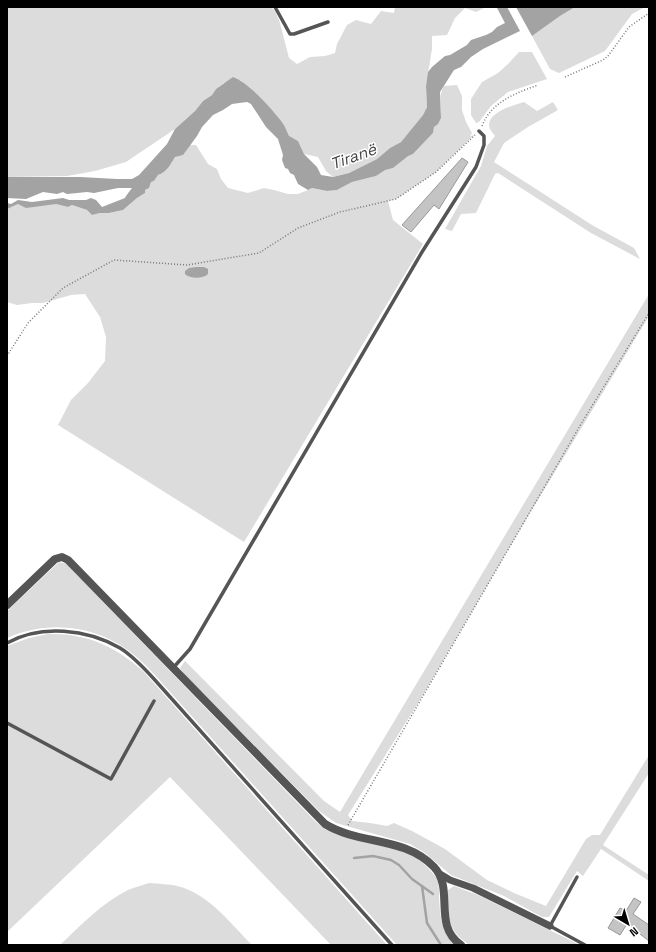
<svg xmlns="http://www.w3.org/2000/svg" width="656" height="952" viewBox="0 0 656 952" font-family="'Space Grotesk',sans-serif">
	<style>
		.green { fill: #dcdcdc }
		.water { fill: #a3a3a3 }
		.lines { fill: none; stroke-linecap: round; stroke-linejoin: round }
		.stream { stroke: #a3a3a3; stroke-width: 2.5 }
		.building { fill: #c4c4c4; stroke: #999 }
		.path { stroke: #777; stroke-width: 1.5; stroke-dasharray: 1 2; stroke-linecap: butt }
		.service { stroke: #555; stroke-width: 3.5 }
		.minor { stroke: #555; stroke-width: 7 }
		.tertiary { stroke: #555; stroke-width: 8 }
		.labels { text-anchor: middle; stroke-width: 3; stroke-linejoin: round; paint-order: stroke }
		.water-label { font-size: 16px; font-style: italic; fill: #444; stroke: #fff }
	</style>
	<rect width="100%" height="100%" fill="#fff"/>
	<g class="green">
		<path d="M7 7H271L275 11 280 23 289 58 297 64 310 57 325 56 335 53 337 44 347 25 356 20 371 24 381 11 394 13 395 7H486L476 12 465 8 455 18 447 35 432 36V49L426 86 427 107 423 115 401 142 390 148 377 159 349 173 333 177 326 171 318 157 304 154 298 141 289 137 283 123 255 93 240 80 224 83 216 89 212 95 203 101 195 111 175 129 126 162 95 171 67 176 7 177Z"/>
		<path d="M575 7H645L632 14 605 51 559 73 550 69 532 36 560 16Z"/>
		<path d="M519 52H532L547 79 508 92 491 106 479 122 476 123 471 115V99L482 82 498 73 508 64Z"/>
		<path d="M457 85 462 96V110L466 122 472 133 470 136 474 135 436 172 396 199 388 201 393 220 423 244 244 542 58 425 71 400 88 383 105 361 106 337 100 317 85 294 71 295 43 303H32L17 305 7 302V209L18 204H56L68 207 72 205 87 210 92 215 100 213H109L123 210 137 198 145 193V190L149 188 151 182 154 181 158 175C167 172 170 165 175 157L183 154 189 145H196L208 164 217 169 221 179 228 188 248 193 264 188 274 190 288 194H298L308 190 312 188 327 191 337 190 352 182 376 176 385 169 393 168 408 155 413 154 433 133 434 127C448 117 435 100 444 86Z"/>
		<path d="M524 102 537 111 553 102 558 110 528 127 504 143 494 162 592 225 634 248 640 259 591 233 498 173 495 174 476 213 461 214 452 231 445 229 481 166 487 146 495 136C493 133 489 129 489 125 489 112 514 105 524 102Z"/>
		<path d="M649 294V316L515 538 423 695 348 815 352 821 370 823 387 826 394 823 412 831 445 849 487 880 514 893 546 906 586 839 592 835H600L649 755V773L603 845 649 875V881L601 849 583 876 577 871 549 917H542L504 896 451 875 425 853 410 844 336 823 319 811 185 675 180 668 185 661 324 801 340 812Z"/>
		<path d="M59 562 67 564 76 574 316 822C321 826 325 830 331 832 360 846 400 839 425 865 429 869 434 874 437 879 439 884 439 891 439 897 440 916 441 930 454 945H397L154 674C146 666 139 658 129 651 94 625 47 620 7 638V611Z"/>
		<path d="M48 634C86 633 115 646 143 671L387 945H331L170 777 7 932V646L29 638Z"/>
		<path d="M149 883C158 884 169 884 177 886 208 893 231 924 252 945H60C81 925 102 903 128 890 135 887 143 885 149 883Z"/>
		<path d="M454 886 478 895 580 945H470C449 934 444 911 448 890Z"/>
	</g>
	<g class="water">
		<path d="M498 7H507L520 31 483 49 471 57 461 67 454 70 440 92 441 118 438 124 434 127 433 133 413 154 408 156 393 168 385 170 376 176 352 182 337 190 327 191 312 188 308 190 298 184 294 175 290 173 288 169 285 168 282 160 283 155 278 139 266 127 251 104 247 102 232 104 223 110 213 115 202 127 197 136 183 155 175 157C170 165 167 172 158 175L154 181 151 182 149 188 145 190V193L137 198 123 210 109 213H100L92 215 87 210 72 205 68 207 56 204 26 208 18 204 7 209V203L11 204 18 200 32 202 63 198 69 200H86L91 198 96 200 102 207 125 198 126 196 132 188H118L94 193 87 192 67 194 63 192 57 194 43 192 26 199 7 198V177H80L117 179H132L139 175 167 144 175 129 195 111 203 101 212 95 216 89 233 77C249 83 271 108 282 122 285 126 287 132 289 136L298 141 304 154 317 167 321 175 333 177 349 173 377 159 390 148 401 142 423 115 427 107 426 86 428 72 432 67 445 56 450 55 467 45 471 40 486 35 492 32 497 27 505 23 497 8Z"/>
		<path d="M516 7H575L560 16 532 36Z"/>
		<path d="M197 267H204L208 269V274C203 279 190 279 185 274V271L189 268Z"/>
	</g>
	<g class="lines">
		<g class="stream">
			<path d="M354 858 373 856 391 860 399 865 412 879 433 894"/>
			<path d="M422 886 427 923 441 945"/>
		</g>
	</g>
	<g class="building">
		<path d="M462 158 468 162 439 209 434 205 411 232 402 225Z"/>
		<path d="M634 898 641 902 633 914 649 925V941L627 924 620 935 608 928 620 908 626 911Z"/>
	</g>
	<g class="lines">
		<g class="path">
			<path d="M565 77 603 60 608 56 629 27 649 13"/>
			<path d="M482 126C491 102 516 93 538 85"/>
			<path d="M7 356 28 323 63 288 114 260 187 265 259 253 298 228 340 212 396 199 436 172 475 135"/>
			<path d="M348 825 581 424 649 313"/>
		</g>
		<g class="service">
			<path d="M275 7 290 34H294L328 22"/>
			<path d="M7 643C41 624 87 629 120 648 133 656 144 668 154 679L392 945"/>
			<path d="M173 668 190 649 422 252 476 167 484 145V136L479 131"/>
			<path d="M7 723 111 779 154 701"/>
			<path d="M577 877 550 926 585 945"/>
		</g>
		<path class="minor" d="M440 874 450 880 473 888 550 926"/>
		<path class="tertiary" d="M7 605 55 559 62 557 68 560 325 824C359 845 404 836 434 867 455 889 432 925 461 945"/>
	</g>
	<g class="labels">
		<g class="water-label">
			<text transform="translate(353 156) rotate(-20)" y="6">Tiranë</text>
		</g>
	</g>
	<rect width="656" height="952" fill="none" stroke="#000000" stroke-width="16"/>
	<g transform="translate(628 924) rotate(142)" stroke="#ffffff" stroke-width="3" paint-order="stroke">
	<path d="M0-3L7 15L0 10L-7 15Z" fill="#000000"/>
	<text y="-6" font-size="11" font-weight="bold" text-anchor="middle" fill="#000000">N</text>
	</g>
</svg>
